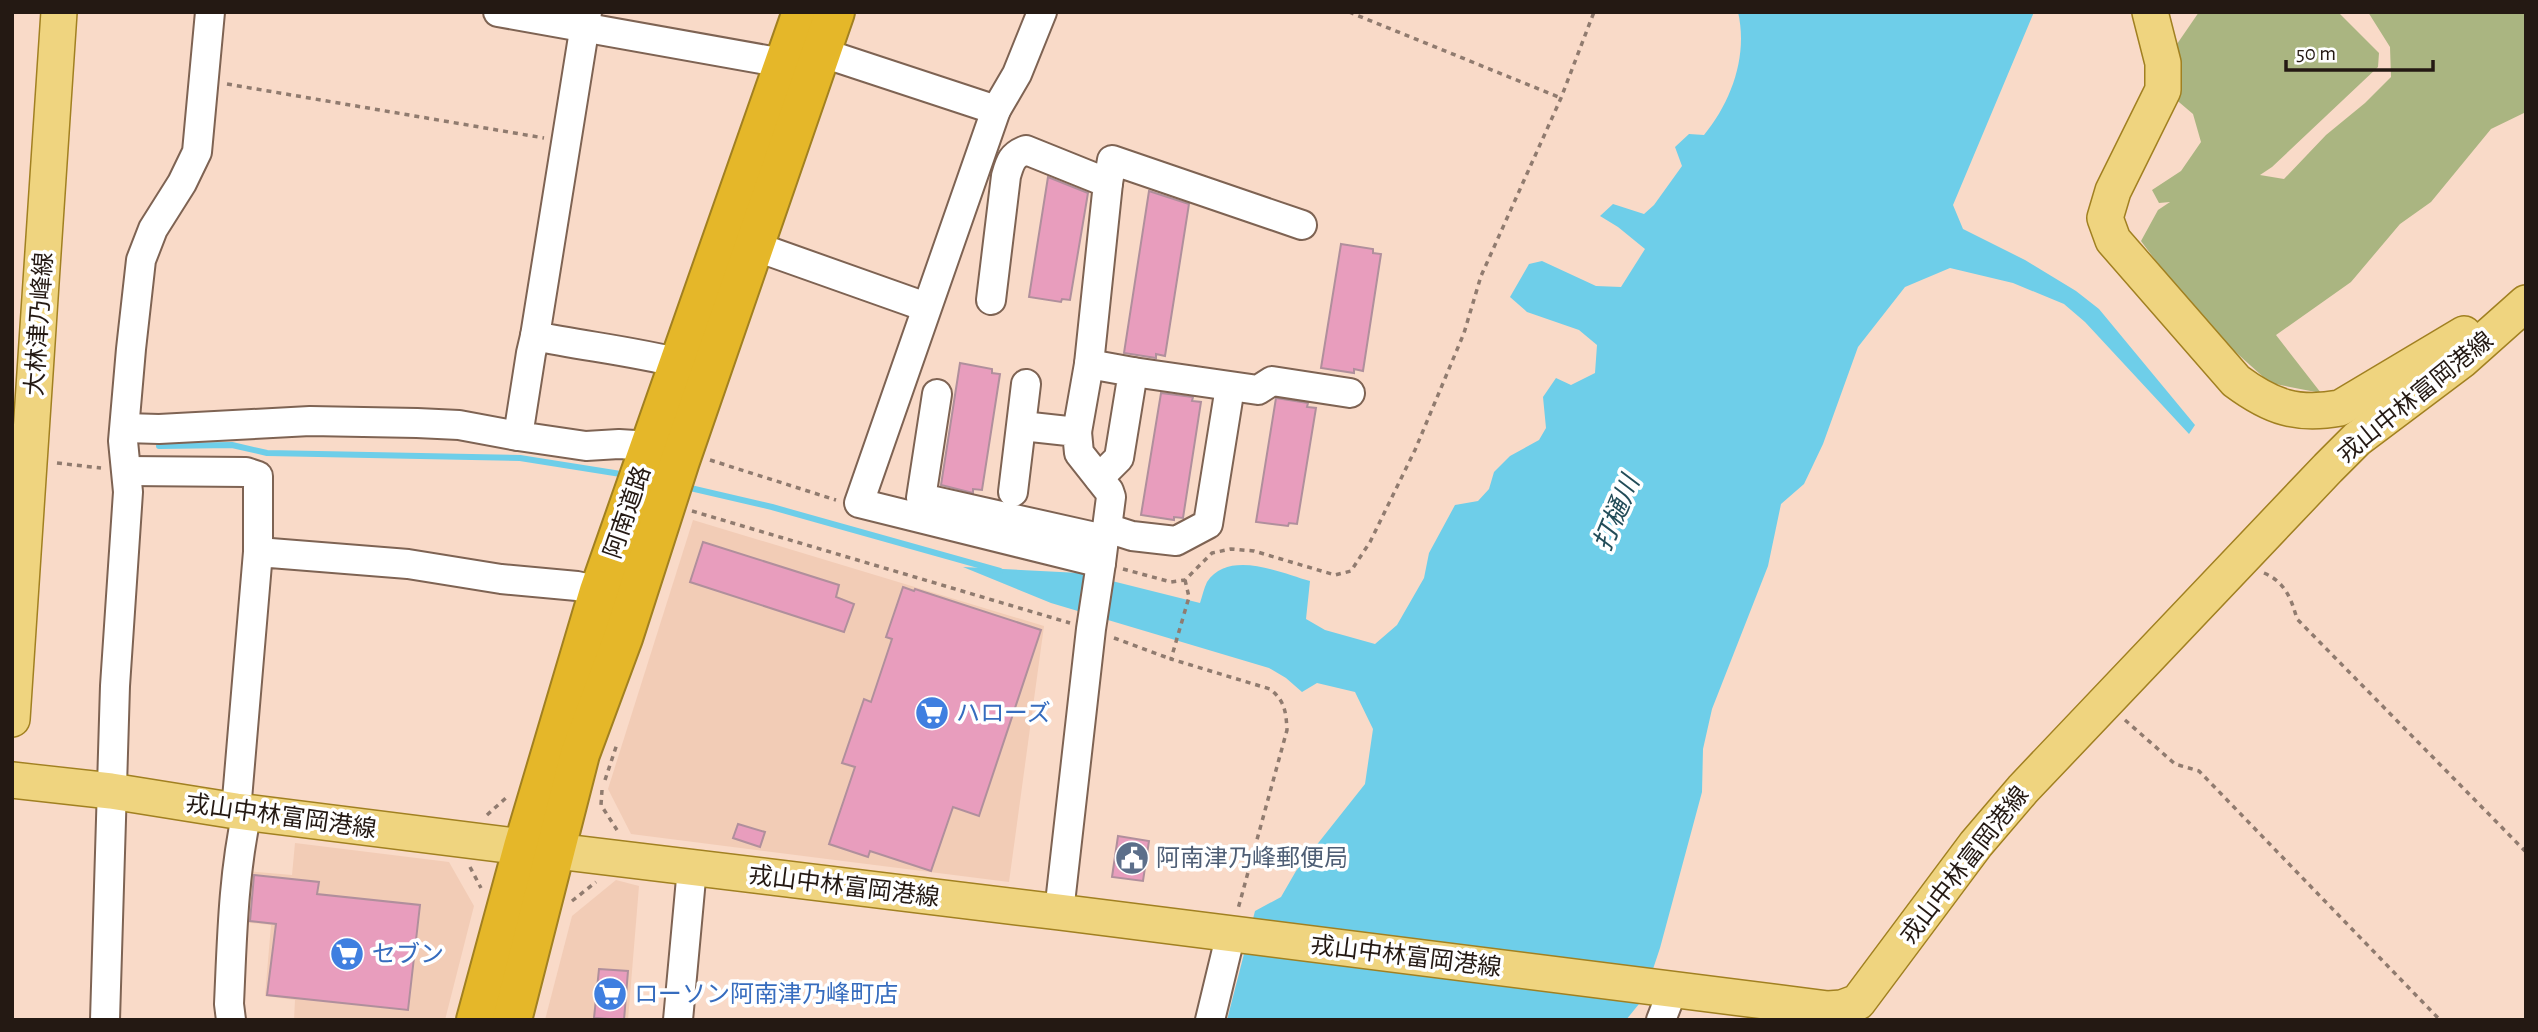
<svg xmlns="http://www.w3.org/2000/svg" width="2538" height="1032" viewBox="0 0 2538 1032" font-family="'Alegreya Sans','Noto Sans JP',sans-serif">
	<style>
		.built { fill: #f2ccb6 }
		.green { fill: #aab581 }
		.water { fill: #6ecee9 }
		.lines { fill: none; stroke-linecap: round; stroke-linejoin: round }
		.stream { stroke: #6ecee9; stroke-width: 6 }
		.building { fill: #e89dbd; stroke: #b08f9c; stroke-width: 2 }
		.minor-casing { stroke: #7e6353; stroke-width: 32 }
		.major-casing { stroke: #a18021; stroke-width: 38 }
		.highway-casing { stroke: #a18021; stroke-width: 42 }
		.path { stroke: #907b6f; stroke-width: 3.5; stroke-dasharray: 5 5; stroke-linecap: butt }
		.minor { stroke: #fff; stroke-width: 28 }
		.major { stroke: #efd47f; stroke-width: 35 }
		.highway { stroke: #e5b729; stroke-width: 38 }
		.labels { text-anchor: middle; stroke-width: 7; stroke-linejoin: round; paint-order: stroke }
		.street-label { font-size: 24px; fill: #241913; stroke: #fff }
		.shop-label { font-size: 24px; fill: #366cbe; stroke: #fff; text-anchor: start }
		.service-label { font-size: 24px; fill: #4e5e75; stroke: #fff; text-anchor: start }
		.water-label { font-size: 26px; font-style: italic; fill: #224c58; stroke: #fff }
	</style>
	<rect width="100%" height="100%" fill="#f9dac8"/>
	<g class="built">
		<path d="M693 520 1044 626 1009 882 631 834 608 789Z"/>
		<path d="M295 843 449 862 474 906 445 1020H294L295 1000 265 996 271 925 240 922 245 871 292 875Z"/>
		<path d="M616 880 639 886 628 1020H545L572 916Z"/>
	</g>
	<path class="green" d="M2199 12H2338L2379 53 2378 67 2272 167 2260 175 2284 179 2326 135 2365 103 2391 77 2390 47 2368 12H2526V112L2491 129 2431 202 2400 224 2351 282 2276 335 2321 393 2270 383 2201 321 2141 241 2158 210 2170 202 2159 203 2152 190 2181 171 2201 142 2193 114 2173 97 2177 44Z"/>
	<path class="water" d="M1738 12H2034L1953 205 1963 229 2025 260 2076 291 2099 309 2195 425 2189 434 2085 322 2064 304 2013 283 1950 268 1905 287 1858 347 1823 444 1804 484 1781 504 1768 566 1712 709 1703 749 1702 792 1660 948 1643 999 1626 1020H1227L1255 911 1281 897 1296 871 1365 784 1373 729 1355 692 1317 683 1302 692 1286 678 1269 668 1051 603 963 567 1080 573 1200 603C1202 597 1204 588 1207 582 1229 549 1281 573 1310 581L1306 619 1325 630 1375 644 1397 625 1424 578 1429 553 1455 505 1478 501 1489 489 1494 472 1510 456 1539 440 1546 428 1543 397 1556 378 1571 385 1595 373 1597 345 1579 330 1527 312 1510 297 1529 264 1542 261 1596 286 1621 287 1645 249 1618 227 1600 216 1613 204 1644 214 1654 205 1682 166 1675 147 1689 134 1704 135C1732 101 1748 55 1738 12Z"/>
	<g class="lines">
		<g class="stream">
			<path d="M159 446 232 445 267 453 520 458 627 475"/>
			<path d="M686 487 772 507 1000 571"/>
		</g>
	</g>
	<g class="building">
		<path d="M1048 177 1088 193 1070 300 1062 299 1061 302 1029 297Z"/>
		<path d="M1149 191 1189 204 1165 356 1156 354V358L1124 353Z"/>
		<path d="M1341 244 1373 249V253L1381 254 1363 371 1354 369V373L1321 368Z"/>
		<path d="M960 363 992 369V373L1000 374 982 490 973 489V493L941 485Z"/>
		<path d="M1161 393 1193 397 1192 401 1201 402 1183 518 1174 517V520L1141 515Z"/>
		<path d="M1276 398 1308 403 1307 407 1316 408 1297 524 1289 523 1288 526 1256 522Z"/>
		<path d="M703 542 839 585 836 597 854 604 844 632 690 582Z"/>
		<path d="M903 587 914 591 915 589 1041 630 979 816 953 807 931 871 870 851 868 857 829 844 855 767 842 763 864 699 871 702 892 639 886 637Z"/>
		<path d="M738 824 765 832 760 847 733 838Z"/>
		<path d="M1118 836 1149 841 1143 881 1112 877Z"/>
		<path d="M254 875 319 882 317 894 420 905 408 1010 267 995 276 924 250 921Z"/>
		<path d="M599 969 628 971 624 1020 594 1018Z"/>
	</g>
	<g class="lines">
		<g class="minor-casing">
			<g id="minor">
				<path d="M498 12 783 63 820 52 996 110"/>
				<path d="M587 12 535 336C583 346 632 351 679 363"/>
				<path d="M1042 12 1017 74 996 110 859 503 1101 563 1091 629 1059 912"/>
				<path d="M1108 183 1112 160 1302 225"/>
				<path d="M754 246 926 307"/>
				<path d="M991 300 1006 176C1010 162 1012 155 1026 150L1108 183 1089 364 1077 432"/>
				<path d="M535 336 531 353 518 436 586 446 619 444 651 446"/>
				<path d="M1089 364 1133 372 1119 458 1099 478"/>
				<path d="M1133 372 1258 390 1272 381 1350 393"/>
				<path d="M937 394 921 498 1104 539 1101 563"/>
				<path d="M1022 426 1077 432 1079 453 1109 491 1111 497 1107 528"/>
				<path d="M125 428 159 429 310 421 417 423 459 425 518 436"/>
				<path d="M127 471 246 472 258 476V552"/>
				<path d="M1013 492 1026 384"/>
				<path d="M1104 539 1107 528 1132 536 1176 541 1208 524 1230 387"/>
				<path d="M236 811 258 552 408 564 501 579 577 586 599 591"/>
				<path d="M105 1020 115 686 128 492 123 441 131 349 141 260 153 229 182 183 197 152 210 12"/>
				<path d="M231 1020 229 1004C232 939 233 876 247 812"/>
				<path d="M678 1020 692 868"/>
				<path d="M1210 1020 1231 933"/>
				<path d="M1661 1020 1673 989"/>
			</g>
		</g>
		<g class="major-casing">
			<g id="major">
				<path d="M2150 12 2163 63V90L2113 191 2105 218 2113 240 2236 381C2271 407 2297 416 2340 408L2464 334"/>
				<path d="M12 719 59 12"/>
				<path d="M12 780 111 791 236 811 523 847 1059 912 1828 1009 1842 1008 1858 1002 1976 844 2023 789 2328 468 2357 439 2462 360 2526 303"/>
			</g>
		</g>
		<g class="highway-casing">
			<g id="highway">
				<path d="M476 1020 523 847 599 591 802 12"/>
				<path d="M512 1020 580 754 623 638 680 461 835 12"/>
			</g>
		</g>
		<g class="path">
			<path d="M1349 12 1561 98"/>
			<path d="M227 84 544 138"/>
			<path d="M710 460 836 500"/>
			<path d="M57 463 101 468"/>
			<path d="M692 511 1070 623"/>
			<path d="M1123 569 1171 582 1185 580 1212 553 1231 549 1254 551 1335 575 1351 571 1370 542 1415 450 1464 333 1481 276 1561 98 1594 12"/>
			<path d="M2264 573C2285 582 2291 598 2297 619L2526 852"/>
			<path d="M1185 580 1189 597 1171 659 1270 689C1285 701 1286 712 1287 730L1238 909"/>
			<path d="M1114 638 1171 659"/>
			<path d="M2125 720 2175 764 2199 771 2440 1020"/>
			<path d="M605 780 617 744"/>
			<path d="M602 790 601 805 617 830"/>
			<path d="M487 815 508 796"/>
			<path d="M470 867 481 888"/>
			<path d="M572 901 596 882"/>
		</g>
		<use href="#minor" class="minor"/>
		<use href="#major" class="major"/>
		<use href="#highway" class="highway"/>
	</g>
	<defs>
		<g id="supermarket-disc" transform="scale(1.75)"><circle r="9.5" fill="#3f7fe0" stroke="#fff"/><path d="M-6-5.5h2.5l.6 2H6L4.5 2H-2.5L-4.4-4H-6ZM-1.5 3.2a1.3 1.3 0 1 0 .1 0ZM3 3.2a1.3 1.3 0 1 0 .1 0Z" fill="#fff"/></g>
		<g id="civic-disc" transform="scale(1.75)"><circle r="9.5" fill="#5c6f8a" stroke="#fff"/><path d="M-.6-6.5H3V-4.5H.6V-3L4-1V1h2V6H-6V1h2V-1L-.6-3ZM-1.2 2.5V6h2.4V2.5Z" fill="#fff"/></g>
	</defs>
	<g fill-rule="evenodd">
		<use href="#supermarket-disc" x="932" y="713"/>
		<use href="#civic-disc" x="1132" y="858"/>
		<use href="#supermarket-disc" x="347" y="954"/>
		<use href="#supermarket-disc" x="610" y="994"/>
	</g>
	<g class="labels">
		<g class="street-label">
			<text transform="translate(39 324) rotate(-86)" y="8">大林津乃峰線</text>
			<text transform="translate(2415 397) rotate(-39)" y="8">戎山中林富岡港線</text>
			<text transform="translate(627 512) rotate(-71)" y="8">阿南道路</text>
			<text transform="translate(281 816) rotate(8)" y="8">戎山中林富岡港線</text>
			<text transform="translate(1964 865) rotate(-52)" y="8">戎山中林富岡港線</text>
			<text transform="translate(844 886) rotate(7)" y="8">戎山中林富岡港線</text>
			<text transform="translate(1406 956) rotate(7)" y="8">戎山中林富岡港線</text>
		</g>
		<g class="shop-label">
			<text x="956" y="721">ハローズ</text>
			<text x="372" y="962">セブン</text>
			<text x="634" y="1002">ローソン阿南津乃峰町店</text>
		</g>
		<g class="service-label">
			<text x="1156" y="866">阿南津乃峰郵便局</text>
		</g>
		<g class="water-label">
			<text transform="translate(1616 513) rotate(-67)" y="9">打樋川</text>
		</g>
	</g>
	<rect width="2538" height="1032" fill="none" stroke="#241913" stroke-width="28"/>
	<path d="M2286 60v10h147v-10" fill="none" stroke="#241913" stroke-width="3.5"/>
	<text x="2296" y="60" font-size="21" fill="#241913" stroke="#ffffff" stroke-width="5" paint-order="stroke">50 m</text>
</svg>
